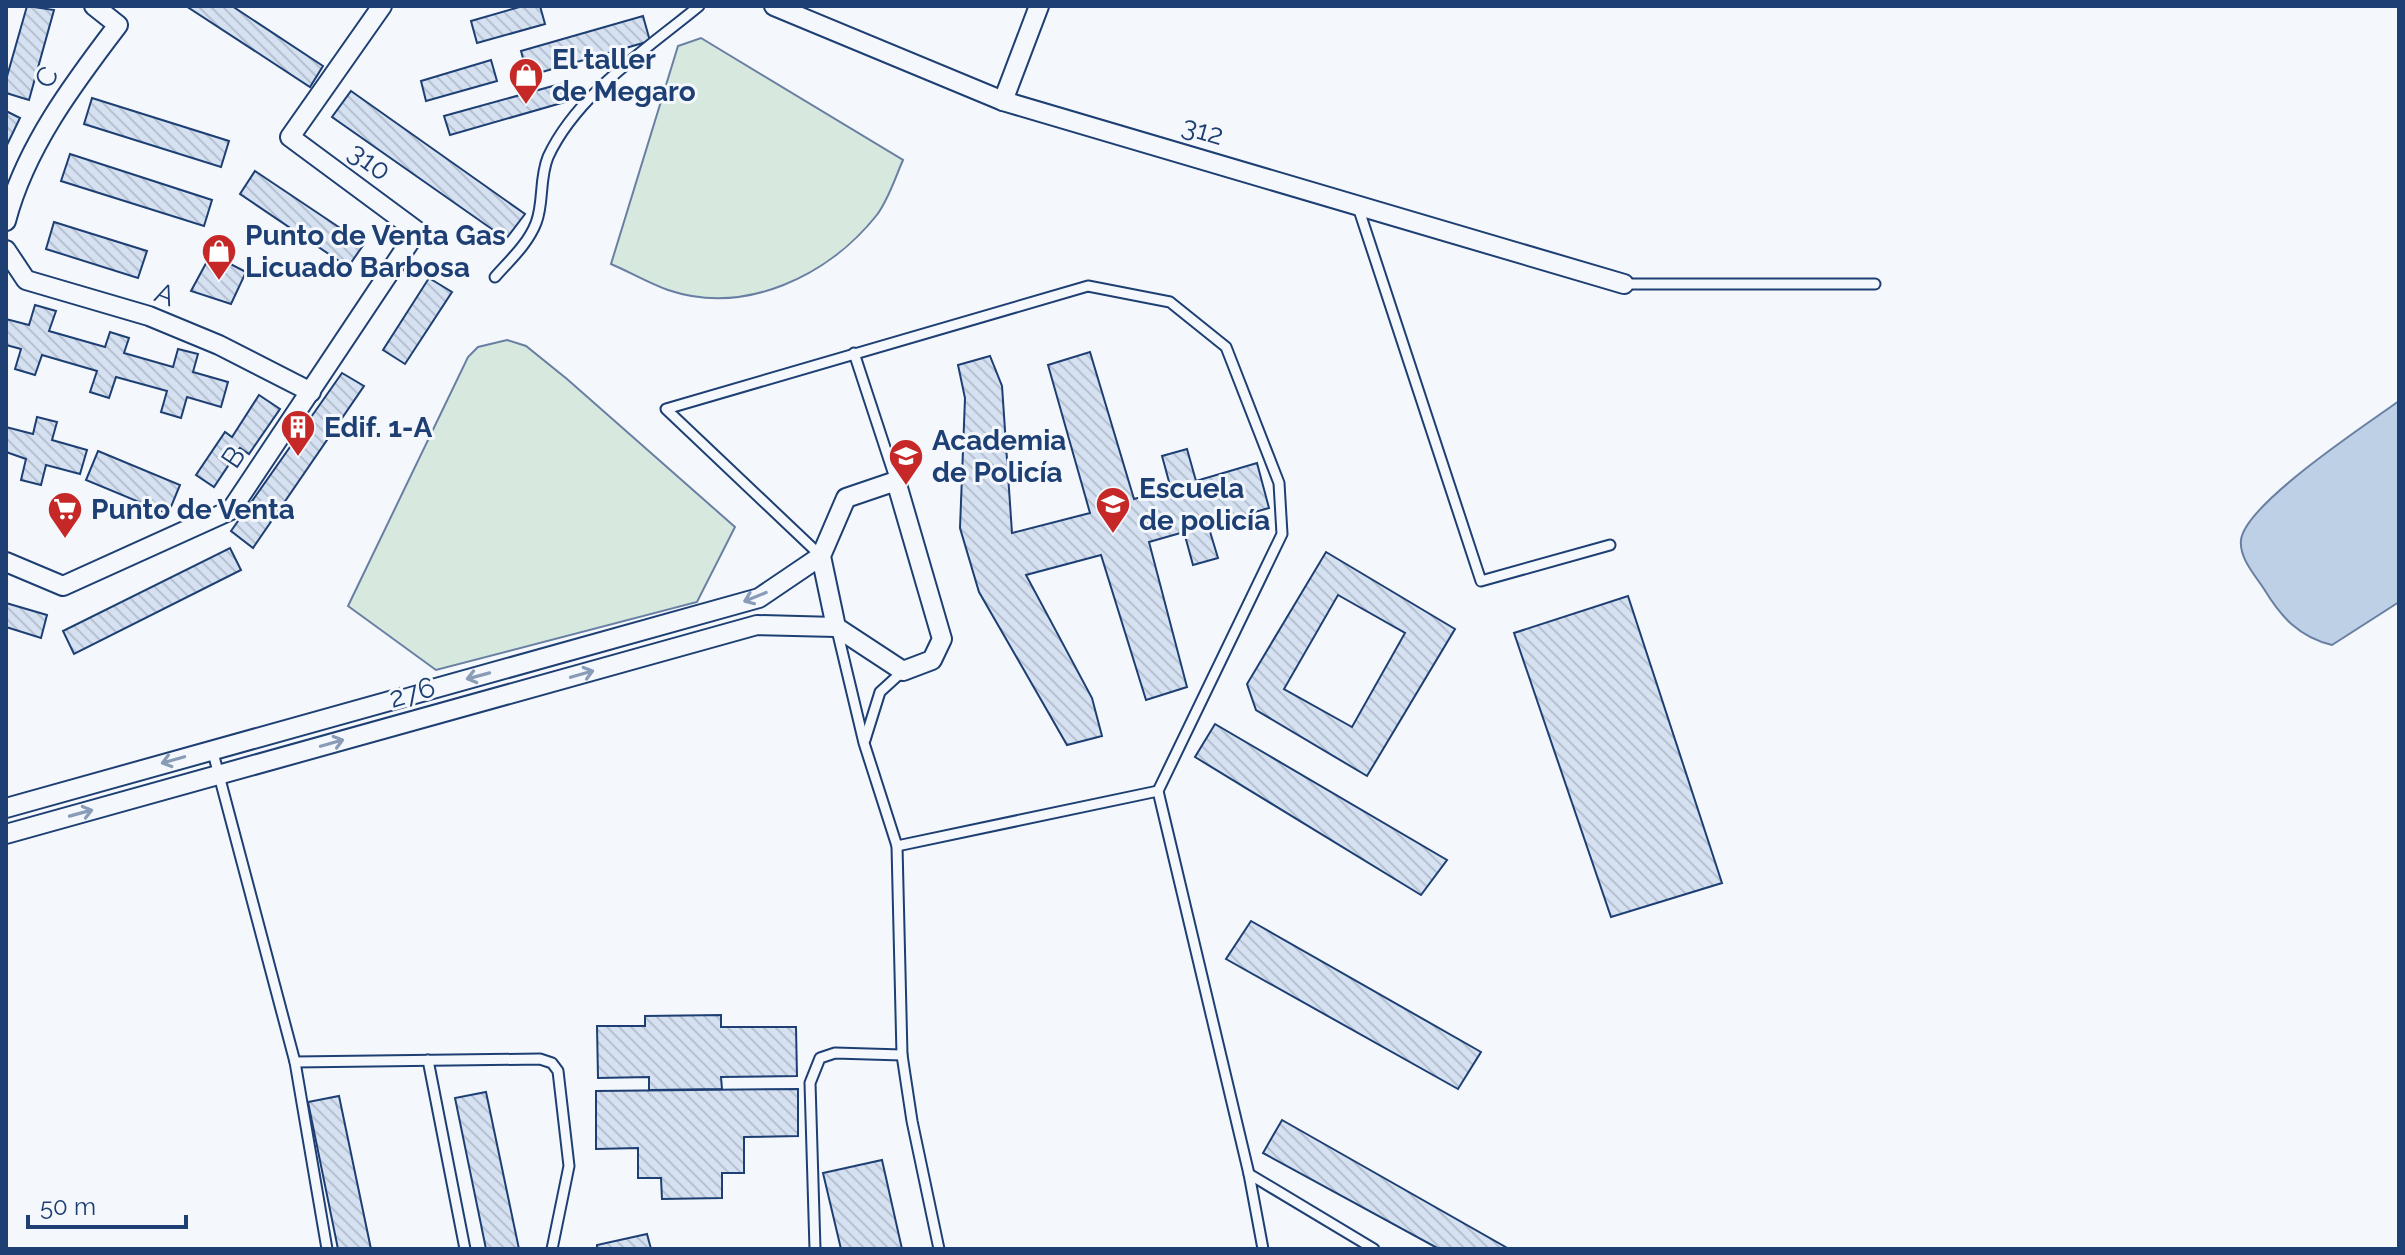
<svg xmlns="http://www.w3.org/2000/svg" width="2405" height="1255" viewBox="0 0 2405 1255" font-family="Raleway,sans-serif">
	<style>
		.park { fill: #d7e8df; stroke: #687fa3; stroke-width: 2 }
		.water { fill: #bed0e5; stroke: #687fa3; stroke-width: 2 }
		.building { fill: url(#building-back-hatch); stroke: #1d3f73; stroke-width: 2; fill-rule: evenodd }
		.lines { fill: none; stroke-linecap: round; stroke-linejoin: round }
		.lane-casing { stroke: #1d3f73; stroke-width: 13 }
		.street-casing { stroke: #1d3f73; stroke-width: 22 }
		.lane { stroke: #f4f7fb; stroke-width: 9 }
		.street { stroke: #f4f7fb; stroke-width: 18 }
		.oneway { stroke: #889bb7 }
		.labels { text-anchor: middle; stroke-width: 6; stroke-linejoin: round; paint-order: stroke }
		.poi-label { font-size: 28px; font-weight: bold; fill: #1d3f73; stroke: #f4f7fb; text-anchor: start }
		.street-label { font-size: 28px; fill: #1d3f73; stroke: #f4f7fb }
	</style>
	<defs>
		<pattern id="building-back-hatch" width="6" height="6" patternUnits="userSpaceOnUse" patternTransform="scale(2)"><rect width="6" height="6" fill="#d5e0f0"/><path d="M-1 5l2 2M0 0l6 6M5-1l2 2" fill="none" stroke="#b6c1d1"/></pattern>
	</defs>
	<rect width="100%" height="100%" fill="#f4f7fb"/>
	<g class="park">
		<path d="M701 38 903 160C895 178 888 201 876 216 828 276 745 316 668 290 648 283 630 272 611 264L678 46Z"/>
		<path d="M507 340 526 346 567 379 735 527 697 602 436 670 348 606 468 357 478 347Z"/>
	</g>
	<path class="water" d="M2399 401V602L2332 645C2299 637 2281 617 2264 589 2255 575 2239 558 2241 540 2245 504 2367 424 2399 401Z"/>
	<g class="building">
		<path d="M27 6 54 10 29 100 6 93V80Z"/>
		<path d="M186 6H232L323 66 310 87Z"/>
		<path d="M523 6H540L545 24 477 43 471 21Z"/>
		<path d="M643 16 650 41 528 76 521 51Z"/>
		<path d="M491 60 497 81 426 101 421 81Z"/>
		<path d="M560 84 565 102 450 135 444 116Z"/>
		<path d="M351 91 525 214 506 239 332 117Z"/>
		<path d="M92 98 229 141 221 167 84 124Z"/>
		<path d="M6 111 20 118 6 147Z"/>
		<path d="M70 154 212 200 204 226 61 181Z"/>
		<path d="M255 171 364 244 348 267 240 194Z"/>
		<path d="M54 222 147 251 138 278 46 249Z"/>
		<path d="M211 254 246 272 231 304 191 291Z"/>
		<path d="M429 278 452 292 405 364 383 350Z"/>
		<path d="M35 305 56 311 49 331 105 347 110 332 129 338 124 353 173 367 178 349 198 354 193 372 228 382 221 407 187 397 181 418 161 412 167 391 116 377 109 398 90 392 97 371 42 355 35 375 15 369 21 349 6 345V319L29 325Z"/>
		<path d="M1090 352 1134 499 1171 489 1162 456 1187 449 1196 481 1257 463 1269 508 1208 525 1218 558 1193 565 1184 532 1149 542 1187 687 1146 700 1101 555 1026 575 1092 698 1102 736 1067 745 979 592 960 528 965 398 958 365 990 356 1002 386 1012 533 1090 513 1048 365Z"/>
		<path d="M342 373 364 386 253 548 231 531Z"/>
		<path d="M259 395 280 409 249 454 240 448 214 487 196 475 225 432 232 437Z"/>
		<path d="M37 417 57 422 52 440 87 450 80 474 46 465 41 485 21 480 26 459 6 452V427L33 434Z"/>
		<path d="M98 451 180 485 168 514 86 480Z"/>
		<path d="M230 548 241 570 74 654 63 631Z"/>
		<path d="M1326 552 1455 629 1367 776 1256 710 1247 684ZM1338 595 1405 633 1352 727 1284 689Z"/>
		<path d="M1628 596 1722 883 1611 917 1514 633Z"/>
		<path d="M6 603 47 615 41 638 6 627Z"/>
		<path d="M1215 724 1447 860 1421 895 1195 757Z"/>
		<path d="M1251 921 1481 1052 1458 1089 1226 959Z"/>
		<path d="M721 1015V1027H796L797 1076 721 1077 722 1089 649 1090V1077L598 1078 597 1026H645V1016Z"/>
		<path d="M798 1089V1136L744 1137V1173H722V1198L662 1199 661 1178H638V1148L596 1149V1091Z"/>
		<path d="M486 1092 519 1249H486L455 1098Z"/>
		<path d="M339 1096 371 1249H338L308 1102Z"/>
		<path d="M1282 1120 1509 1249H1439L1263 1153Z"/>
		<path d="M882 1160 902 1249H841L823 1173Z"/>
		<path d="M647 1234 651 1249H597V1245Z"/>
	</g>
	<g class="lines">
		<g class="lane-casing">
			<g id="lane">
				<path d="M1358 207 1481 581 1610 545"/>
				<path d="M495 277C509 261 528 244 536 223 544 203 539 179 548 157 577 94 647 49 699 6"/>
				<path d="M1624 284H1875"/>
				<path d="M854 353 896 481"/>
				<path d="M821 556 666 409 1088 286 1170 302 1226 347 1279 483 1282 534 1158 791 1249 1174 1263 1249"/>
				<path d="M837 630 864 743 897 846 902 1055 912 1121 939 1249"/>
				<path d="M865 740 880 692 903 671"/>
				<path d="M212 749 295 1062 327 1249"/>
				<path d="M897 846 1158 791"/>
				<path d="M428 1060 465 1249"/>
				<path d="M295 1062 540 1059 552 1063 558 1071 569 1166 552 1249"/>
				<path d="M1249 1174 1374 1249"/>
				<path d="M815 1249 810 1083 820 1058 835 1053 902 1055"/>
			</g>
		</g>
		<g class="street-casing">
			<g id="street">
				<path d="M774 6 1003 101 1624 284"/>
				<path d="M1003 101 1039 6"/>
				<path d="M6 221C25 148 73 84 118 25L94 6"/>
				<path d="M6 250 26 280 149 316 219 345 311 392"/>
				<path d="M896 481 942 639 932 660 903 671 836 627 821 556 846 498Z"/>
				<path d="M6 562 63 586 231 510 417 231 290 137 382 6"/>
				<path d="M6 808 759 598 821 556"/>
				<path d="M6 834 757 625 836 627"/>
			</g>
		</g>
		<use href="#lane" class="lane"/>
		<use href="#street" class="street"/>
	</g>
	<defs><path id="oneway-shaft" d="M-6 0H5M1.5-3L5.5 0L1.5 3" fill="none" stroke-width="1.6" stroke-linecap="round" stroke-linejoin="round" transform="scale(2)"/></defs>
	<g class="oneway">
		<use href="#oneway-shaft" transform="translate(755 597) rotate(158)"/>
		<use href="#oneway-shaft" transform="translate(582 674) rotate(-16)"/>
		<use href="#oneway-shaft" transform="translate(478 676) rotate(165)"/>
		<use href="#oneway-shaft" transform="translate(332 743) rotate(-16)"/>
		<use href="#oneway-shaft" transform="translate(173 760) rotate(164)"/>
		<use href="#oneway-shaft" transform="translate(81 813) rotate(-15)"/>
	</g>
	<defs>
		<g id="shop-pin" transform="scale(1.8)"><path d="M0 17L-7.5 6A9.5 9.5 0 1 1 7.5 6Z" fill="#c62828" stroke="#f4f7fb"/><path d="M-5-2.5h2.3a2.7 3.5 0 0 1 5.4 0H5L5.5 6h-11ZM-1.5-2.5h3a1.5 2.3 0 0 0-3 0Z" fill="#fff"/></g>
		<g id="building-pin" transform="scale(1.8)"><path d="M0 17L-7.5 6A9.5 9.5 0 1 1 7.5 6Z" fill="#c62828" stroke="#f4f7fb"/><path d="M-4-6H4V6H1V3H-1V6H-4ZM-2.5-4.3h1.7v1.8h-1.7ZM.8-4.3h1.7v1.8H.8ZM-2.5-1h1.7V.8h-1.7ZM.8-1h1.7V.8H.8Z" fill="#fff"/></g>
		<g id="university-pin" transform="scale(1.8)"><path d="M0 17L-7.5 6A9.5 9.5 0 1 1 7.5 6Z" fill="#c62828" stroke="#f4f7fb"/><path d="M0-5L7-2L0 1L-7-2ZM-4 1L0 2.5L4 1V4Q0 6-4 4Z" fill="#fff"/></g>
		<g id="school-pin" transform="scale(1.8)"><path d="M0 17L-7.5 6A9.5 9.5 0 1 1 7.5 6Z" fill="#c62828" stroke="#f4f7fb"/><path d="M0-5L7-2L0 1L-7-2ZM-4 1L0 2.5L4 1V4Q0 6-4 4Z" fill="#fff"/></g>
		<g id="supermarket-pin" transform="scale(1.8)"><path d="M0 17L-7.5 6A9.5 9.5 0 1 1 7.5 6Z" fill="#c62828" stroke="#f4f7fb"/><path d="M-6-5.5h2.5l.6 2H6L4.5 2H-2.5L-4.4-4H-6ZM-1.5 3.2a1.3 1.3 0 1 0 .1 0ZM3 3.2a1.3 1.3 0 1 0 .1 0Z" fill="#fff"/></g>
	</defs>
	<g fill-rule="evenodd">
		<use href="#shop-pin" x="526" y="75"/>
		<use href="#shop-pin" x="219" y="251"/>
		<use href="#building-pin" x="298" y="427"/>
		<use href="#university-pin" x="906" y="456"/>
		<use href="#school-pin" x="1113" y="504"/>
		<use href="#supermarket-pin" x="65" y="509"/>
	</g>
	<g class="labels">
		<g class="poi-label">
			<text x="552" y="69">El taller<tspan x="552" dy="32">de Megaro</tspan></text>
			<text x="245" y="245">Punto de Venta Gas<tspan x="245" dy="32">Licuado Barbosa</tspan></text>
			<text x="324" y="437">Edif. 1-A</text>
			<text x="932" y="450">Academia<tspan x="932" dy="32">de Policía</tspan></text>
			<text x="1139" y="498">Escuela<tspan x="1139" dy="32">de policía</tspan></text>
			<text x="91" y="519">Punto de Venta</text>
		</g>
		<g class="street-label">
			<text transform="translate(46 77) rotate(-58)" y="10">C</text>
			<text transform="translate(1203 130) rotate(16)" y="10">312</text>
			<text transform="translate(370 161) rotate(36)" y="10">310</text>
			<text transform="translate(165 294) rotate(20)" y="10">A</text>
			<text transform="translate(233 457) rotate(-56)" y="10">B</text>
			<text transform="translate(412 692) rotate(-16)" y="10">276</text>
		</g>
	</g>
	<rect width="2405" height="1255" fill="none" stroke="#1d3f73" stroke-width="16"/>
	<path d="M28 1215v12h158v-12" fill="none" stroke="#1d3f73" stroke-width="4"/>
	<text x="40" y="1215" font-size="24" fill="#1d3f73" stroke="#f4f7fb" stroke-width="6" paint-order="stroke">50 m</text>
</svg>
